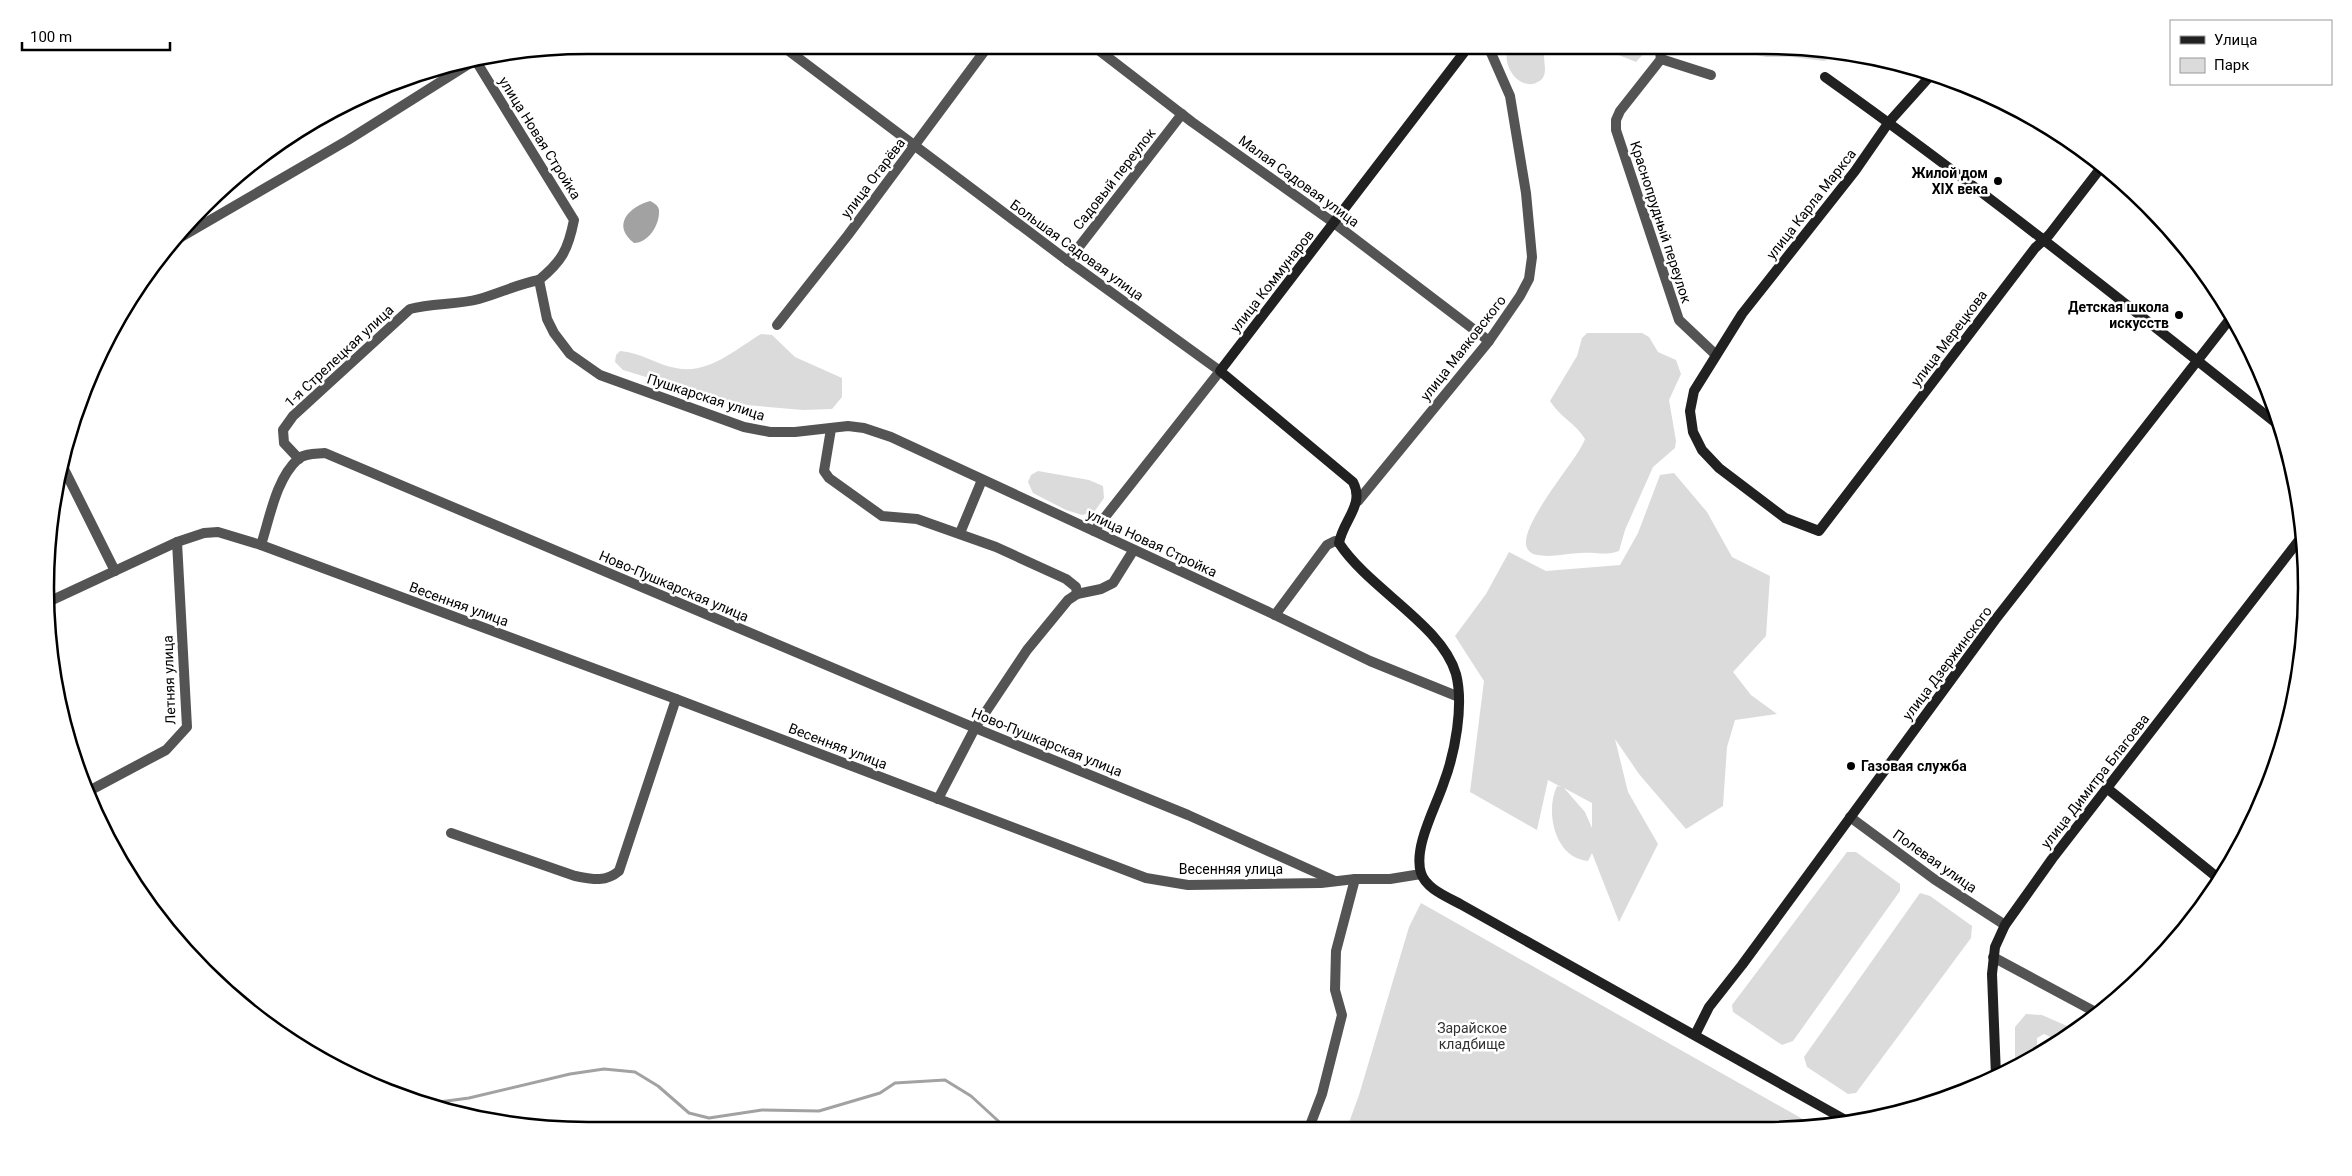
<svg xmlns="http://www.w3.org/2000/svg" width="2352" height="1176" viewBox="0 0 2352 1176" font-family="Roboto,sans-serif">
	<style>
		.green { fill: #dbdbdb; fill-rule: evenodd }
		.water { fill: #a2a2a2 }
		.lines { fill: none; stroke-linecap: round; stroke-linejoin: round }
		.stream { stroke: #a2a2a2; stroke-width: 3 }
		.street { stroke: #545454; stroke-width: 10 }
		.secondary { stroke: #212121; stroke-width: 10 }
		.poi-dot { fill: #000; stroke: #fff; stroke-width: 2 }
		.labels { text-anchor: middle; stroke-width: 5; stroke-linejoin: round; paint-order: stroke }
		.street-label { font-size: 14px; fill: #000; stroke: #fff }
		.poi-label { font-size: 14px; font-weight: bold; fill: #000; stroke: #fff; text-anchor: end }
		.park-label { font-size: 14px; fill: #323232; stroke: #fff }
		.rim { fill: none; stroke: #000; stroke-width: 2.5 }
	</style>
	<rect width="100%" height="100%" fill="#fff"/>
	<g class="green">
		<path d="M1509 46H1549H1546C1540 56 1550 72 1541 80 1522 95 1499 66 1509 46Z"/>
		<path d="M1596 46H1648V49L1636 62Z"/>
		<path d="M1738 46H1799L1849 54 1824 61 1792 57H1766L1752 54Z"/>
		<path d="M1587 333H1642L1649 337 1658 352 1676 360 1681 374 1669 400 1676 441 1675 448 1653 467 1625 530 1619 551C1606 556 1594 552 1581 553 1570 553 1559 556 1547 556 1541 555 1533 556 1529 551 1511 533 1578 460 1585 439 1576 424 1559 416 1550 401L1577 356 1582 338Z"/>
		<path d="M761 334 772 335 795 357 842 378V397L832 409 803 410 734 404 623 370 615 362 616 355 620 351C640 352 657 365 676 368 708 375 736 349 761 334Z"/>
		<path d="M1038 471 1089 480 1103 486 1104 498 1094 512 1082 515 1066 510 1033 493 1028 482 1031 475Z"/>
		<path d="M1674 473 1707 512 1732 557 1770 576 1766 636 1733 672 1751 695 1777 714 1735 720 1727 747 1723 806 1686 829 1639 774 1615 739 1628 792 1658 844 1619 922 1592 853 1588 861C1554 858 1545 811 1557 786L1561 787 1548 780 1537 830 1470 792 1484 681 1455 636 1486 594 1509 552 1546 571 1620 565 1638 533 1660 475ZM1564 788 1592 803V828L1585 812Z"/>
		<path d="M1847 852H1856L1900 884V891L1793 1041 1782 1045 1733 1012 1732 1005Z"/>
		<path d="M1920 893 1930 896 1972 926 1971 938 1856 1093 1848 1094 1807 1067 1804 1057Z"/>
		<path d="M1421 903 1815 1126 1347 1128 1359 1095 1409 927Z"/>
		<path d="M2026 1014 2042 1015 2076 1030 2057 1040 2044 1034 2037 1038V1052L2015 1065V1027Z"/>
	</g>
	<path class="water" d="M650 201C654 203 658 205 659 210 660 225 648 243 634 243 611 225 629 207 650 201Z"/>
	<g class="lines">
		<path class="stream" d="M424 1104 469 1098 570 1074 604 1069 635 1072 658 1086 689 1113 709 1118 762 1110 819 1111 880 1093 895 1083 945 1080 971 1096 1007 1129"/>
		<g class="street">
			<path d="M781 45 1068 261 1220 371 1094 531"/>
			<path d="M1092 45 1192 122 1334 223 1489 341"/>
			<path d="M1659 46 1661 59"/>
			<path d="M1661 59 1620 111 1616 120V130L1679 320 1716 355"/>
			<path d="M1661 59 1711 75"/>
			<path d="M476 61 574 220C568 250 562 261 539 280"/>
			<path d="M169 244 348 140 483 55"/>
			<path d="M1068 261 1182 114"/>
			<path d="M539 280 547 319 554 333 570 354 600 375 744 427 770 432H795L848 426 864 428 891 437 1275 615 1370 661 1459 697"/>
			<path d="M777 325 848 235 989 45"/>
			<path d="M831 429 824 471 829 478 882 516 917 519 996 547 1066 579 1076 587 1077 594"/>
			<path d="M299 459 284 443 283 430 293 416 410 309C432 303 457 305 479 299 500 293 518 284 539 280"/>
			<path d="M61 463 115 571"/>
			<path d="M1358 501 1489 341 1520 296 1529 279 1532 257 1526 193 1510 96 1488 46"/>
			<path d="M960 533 982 480"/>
			<path d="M261 545C270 517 276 479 298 459 305 453 316 454 325 453L975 728 1188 815 1335 881"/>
			<path d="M48 602 177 542 204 533 218 532 261 545 676 699 1146 878 1188 885 1321 883 1355 879H1390L1421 874"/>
			<path d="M1275 615 1327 545 1335 541 1339 543"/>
			<path d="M87 792 166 750 187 727 177 542"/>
			<path d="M938 799 975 728 1027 650 1068 600 1077 594 1101 589 1113 583 1133 551"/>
			<path d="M1850 817 1934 879 2005 925"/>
			<path d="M451 833 575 876C591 879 605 883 619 871L676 699"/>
			<path d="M1993 957 2099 1014"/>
			<path d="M1309 1128 1322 1094 1342 1015 1335 990 1336 951 1355 879"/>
		</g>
		<g class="secondary">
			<path d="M1442 46 1456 49 1470 46"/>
			<path d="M1469 46 1220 371 1353 482C1365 505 1343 520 1339 543 1369 589 1442 625 1456 674 1464 705 1455 753 1444 782 1436 807 1413 847 1421 873 1426 889 1448 897 1462 905L1849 1122"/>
			<path d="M1932 74 1889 122 1855 171 1742 314 1694 391 1690 411 1693 432 1702 450 1719 468 1785 518 1819 531 2035 248 2049 235 2103 165"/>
			<path d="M1825 77C1981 188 2131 308 2281 427"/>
			<path d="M2108 789 2218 878"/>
			<path d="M1695 1035 1709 1007 1742 965 1995 620 2233 315"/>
			<path d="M1996 1076 1992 974 1995 947 2005 925 2052 859 2303 535"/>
		</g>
	</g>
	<g class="poi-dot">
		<circle cx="1998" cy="181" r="5"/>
		<circle cx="2179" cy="315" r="5"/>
		<circle cx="1851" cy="766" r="5"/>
	</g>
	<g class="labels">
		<g class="street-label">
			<text transform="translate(540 138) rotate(58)" y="5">улица Новая Стройка</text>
			<text transform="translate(873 178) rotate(-53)" y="5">улица Огарёва</text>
			<text transform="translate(1114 179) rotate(-52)" y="5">Садовый переулок</text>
			<text transform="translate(1299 181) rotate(36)" y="5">Малая Садовая улица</text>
			<text transform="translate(1811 204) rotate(-52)" y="5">улица Карла Маркса</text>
			<text transform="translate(1661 222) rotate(72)" y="5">Краснопрудный переулок</text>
			<text transform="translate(1077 250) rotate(36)" y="5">Большая Садовая улица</text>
			<text transform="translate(1272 281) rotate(-52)" y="5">улица Коммунаров</text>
			<text transform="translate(1949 338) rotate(-53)" y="5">улица Мерецкова</text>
			<text transform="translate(1463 348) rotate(-52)" y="5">улица Маяковского</text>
			<text transform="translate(339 356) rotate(-43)" y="5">1-я Стрелецкая улица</text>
			<text transform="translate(706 397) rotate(18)" y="5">Пушкарская улица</text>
			<text transform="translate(1152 543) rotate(25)" y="5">улица Новая Стройка</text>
			<text transform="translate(674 586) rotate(23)" y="5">Ново-Пушкарская улица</text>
			<text transform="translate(459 604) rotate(20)" y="5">Весенняя улица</text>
			<text transform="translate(1947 663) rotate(-53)" y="5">улица Дзержинского</text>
			<text transform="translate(169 680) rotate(-92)" y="5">Летняя улица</text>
			<text transform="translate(1047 742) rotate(22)" y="5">Ново-Пушкарская улица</text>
			<text transform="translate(838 746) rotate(21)" y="5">Весенняя улица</text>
			<text transform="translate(2095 781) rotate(-52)" y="5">улица Димитра Благоева</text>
			<text transform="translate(1935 861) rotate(35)" y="5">Полевая улица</text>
			<text x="1231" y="874">Весенняя улица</text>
		</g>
		<g class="poi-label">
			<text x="1988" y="178">Жилой дом<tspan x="1988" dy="16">XIX века</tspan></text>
			<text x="2169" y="312">Детская школа<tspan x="2169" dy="16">искусств</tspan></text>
			<text x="1861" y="771" text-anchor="start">Газовая служба</text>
		</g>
		<g class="park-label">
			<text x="1472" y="1033">Зарайское<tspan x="1472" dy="16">кладбище</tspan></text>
		</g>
	</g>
	<path d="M0 0H2352V1176H0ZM588 54H1764A534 534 0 0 1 2298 588V588A534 534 0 0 1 1764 1122H588A534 534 0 0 1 54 588V588A534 534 0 0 1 588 54Z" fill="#fff" fill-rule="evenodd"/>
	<path class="rim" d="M588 54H1764A534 534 0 0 1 2298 588V588A534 534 0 0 1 1764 1122H588A534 534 0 0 1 54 588V588A534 534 0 0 1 588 54Z"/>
	<rect x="2170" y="20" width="162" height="65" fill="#ffffff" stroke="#999999"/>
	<rect x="2180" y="36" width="25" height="8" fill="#212121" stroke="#999999"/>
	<text x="2214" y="45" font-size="15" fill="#000000">Улица</text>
	<rect x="2180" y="58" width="25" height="15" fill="#dbdbdb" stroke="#999999"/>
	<text x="2214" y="70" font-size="15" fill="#000000">Парк</text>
	<path d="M22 42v8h148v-8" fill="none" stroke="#000000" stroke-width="2.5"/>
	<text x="30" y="42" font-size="15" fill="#000000" stroke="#ffffff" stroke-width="4" paint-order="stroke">100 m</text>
</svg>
